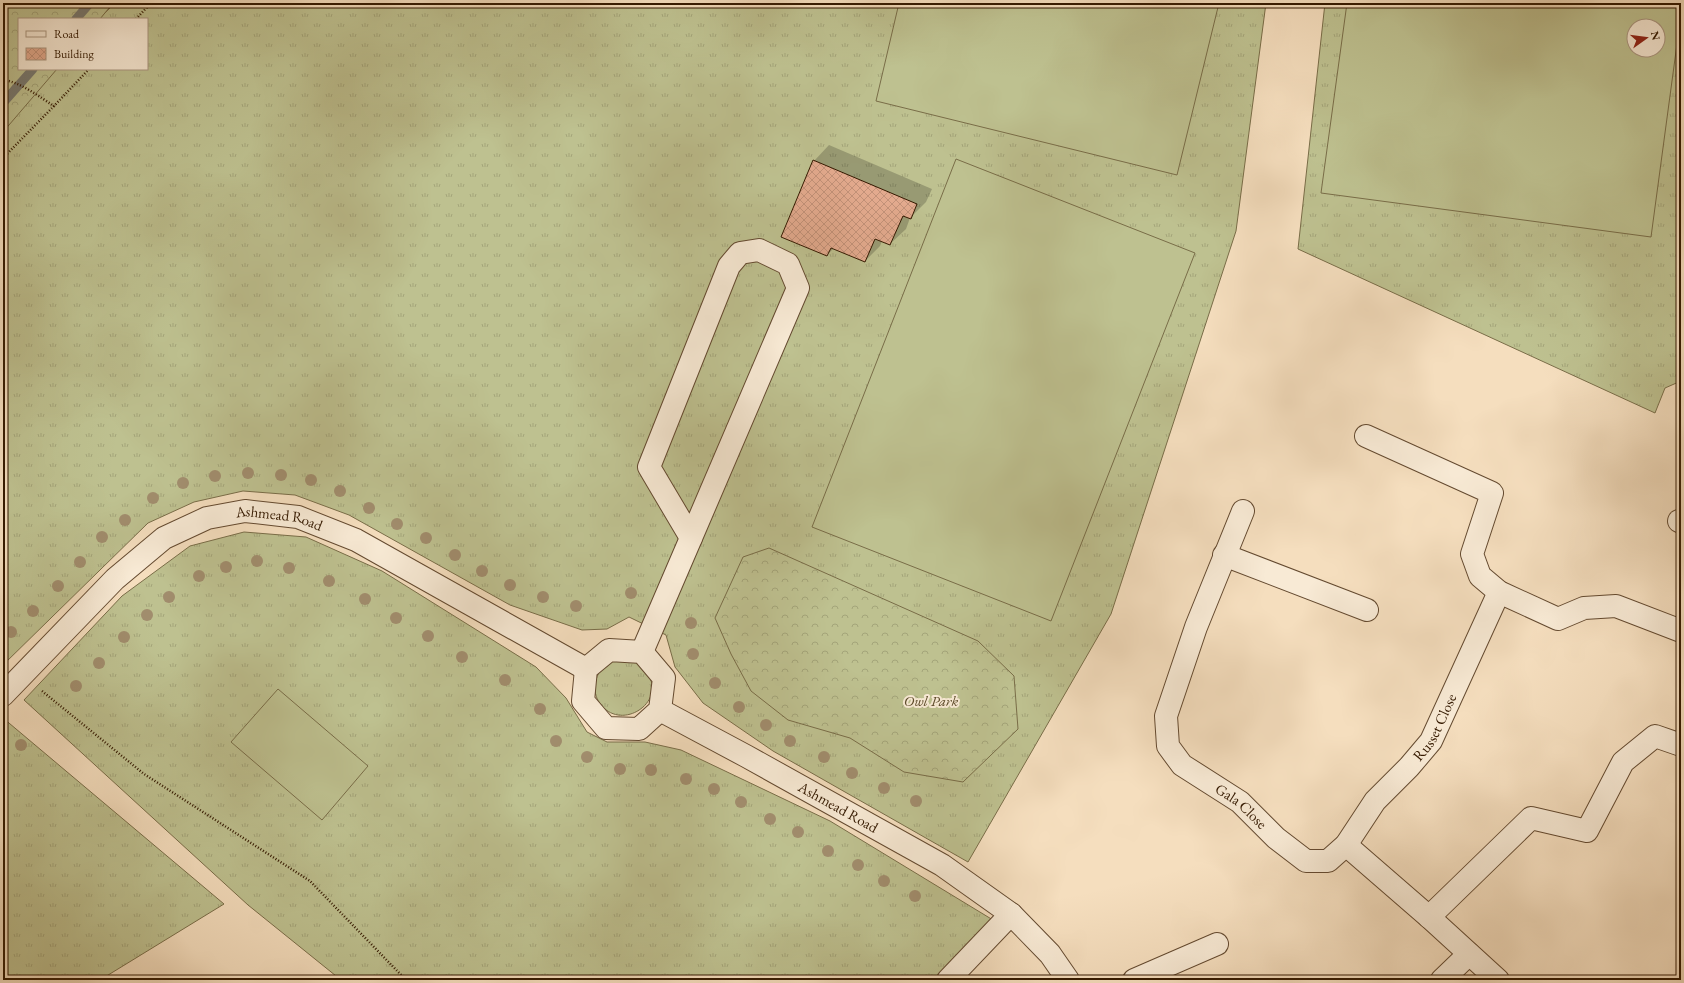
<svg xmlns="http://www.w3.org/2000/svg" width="1684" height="983" viewBox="0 0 1684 983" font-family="'EB Garamond',serif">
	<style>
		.grass { fill: url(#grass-tufts); stroke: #796d48; fill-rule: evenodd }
		.forest { fill: url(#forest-crowns); stroke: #796d48 }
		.garden { fill: #bec190; stroke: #796d48; fill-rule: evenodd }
		.shadow { fill: #0003 }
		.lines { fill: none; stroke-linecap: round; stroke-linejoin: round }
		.stream { stroke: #777971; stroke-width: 9 }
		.building { fill: url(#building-cross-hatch); stroke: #341900 }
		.minor-casing { stroke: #644a30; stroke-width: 24 }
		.path { stroke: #341900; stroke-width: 2.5; stroke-dasharray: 1 2; stroke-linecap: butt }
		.minor { stroke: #f8ead5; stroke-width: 22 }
		.tree { fill: #a18d6d }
		.labels { text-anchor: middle; stroke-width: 4; stroke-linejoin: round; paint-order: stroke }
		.street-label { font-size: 15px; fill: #341900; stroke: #f8ead5 }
		.park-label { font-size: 15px; font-style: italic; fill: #5d4b2b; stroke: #f8ead5 }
	</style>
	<defs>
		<pattern id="grass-tufts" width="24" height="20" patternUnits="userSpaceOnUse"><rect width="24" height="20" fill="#bec190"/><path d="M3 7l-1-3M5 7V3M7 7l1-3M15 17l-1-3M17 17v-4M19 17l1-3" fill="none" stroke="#a4a57a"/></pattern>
		<pattern id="forest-crowns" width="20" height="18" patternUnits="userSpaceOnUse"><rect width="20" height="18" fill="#bec190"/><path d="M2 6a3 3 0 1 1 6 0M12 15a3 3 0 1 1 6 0" fill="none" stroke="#a4a57a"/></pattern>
		<pattern id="building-cross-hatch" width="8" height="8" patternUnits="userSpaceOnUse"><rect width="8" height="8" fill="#e3aa8e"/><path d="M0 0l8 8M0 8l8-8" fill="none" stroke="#c39279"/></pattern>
	</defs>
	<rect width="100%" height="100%" fill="#f5debe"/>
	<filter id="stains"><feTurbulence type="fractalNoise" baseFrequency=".005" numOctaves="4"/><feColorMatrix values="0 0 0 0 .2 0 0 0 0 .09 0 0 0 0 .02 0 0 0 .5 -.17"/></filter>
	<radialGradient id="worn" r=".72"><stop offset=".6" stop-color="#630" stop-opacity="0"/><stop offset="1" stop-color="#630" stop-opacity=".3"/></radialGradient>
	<g class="grass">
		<path d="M115 3H1266L1236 231 1111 614 968 862 773 751 703 703 675 667 666 635 629 617 607 629 582 630 510 605 349 515 295 495 243 491 194 502 148 523 3 665V115L49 69H147V19H99Z"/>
		<path d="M1325 3H1681V381L1665 388 1655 413 1298 249ZM1634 26H1658V50H1634Z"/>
		<path d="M244 532 306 537 382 571 536 667 566 698 587 732 607 742H645L681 750 830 821 993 920 947 980H341L248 905 24 700 122 596 190 546Z"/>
		<path d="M610 661 637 662C641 666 647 671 649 676 664 703 623 730 602 706 598 701 595 696 595 689 595 676 600 669 610 661Z"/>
		<path d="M3 718 224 904 100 980H3Z"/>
	</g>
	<g class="forest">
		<path d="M3 3H113L100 19H19V69H57L3 132Z"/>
		<path d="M769 548 978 641 1014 676 1018 729 963 782 904 772 850 738 788 720 751 691 731 654 715 618 743 557Z"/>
	</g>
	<g class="garden">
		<path d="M899 3H1219L1177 175 876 101Z"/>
		<path d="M1347 3H1681V14L1651 237 1321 193ZM1634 26H1658V50H1634Z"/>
		<path d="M956 159 1195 253 1051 621 812 527Z"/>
		<path d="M278 689 368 766 322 820 231 742Z"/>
	</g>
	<path class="shadow" d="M829 145 932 189 926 202 910 218 906 229 890 244 882 241 880 246 865 261 834 248 827 255 814 161Z"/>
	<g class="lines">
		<g class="stream">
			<path d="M76 19 90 3"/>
			<path d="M3 103 33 69"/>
		</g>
	</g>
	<path class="building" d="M813 160 917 204 911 219 903 216 890 245 875 239 865 262 831 248 827 256 781 237Z"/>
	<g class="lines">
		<g class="minor-casing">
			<g id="minor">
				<path d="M759 250 788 264 798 288 691 538 649 467 729 266 740 253Z"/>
				<path d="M1366 436 1492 493 1472 554 1480 576 1499 592 1558 619 1584 608 1616 606 1681 631"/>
				<path id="s1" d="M1243 511 1196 627 1166 716 1168 746 1182 765 1240 802 1276 838 1306 861H1328L1346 845 1375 801 1409 767 1431 741 1499 592"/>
				<path d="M1679 521 1681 522"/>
				<path d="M1224 555 1367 610"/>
				<path d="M609 650 642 652 664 678 660 710 639 729 606 728 583 701 586 669Z"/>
				<path d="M642 652 691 538"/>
				<path id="s2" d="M3 695 115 579 164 538 207 518 245 511 298 517 356 540 586 669"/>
				<path id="s3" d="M660 710 746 756 942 865 1011 914 1050 954 1068 980"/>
				<path d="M1346 845 1429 917 1498 980"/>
				<path d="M1429 917 1531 818 1587 831 1623 762 1655 736 1681 745"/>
				<path d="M948 980 1011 914"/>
				<path d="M1134 980 1217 944"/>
				<path d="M1442 980 1469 954"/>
			</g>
		</g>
		<g class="path">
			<path d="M136 19 151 3"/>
			<path d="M3 80C19 81 41 98 54 106L89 69"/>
			<path d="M3 158 54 106"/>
			<path d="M42 691 144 774 310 881 406 980"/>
		</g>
		<use href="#minor" class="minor"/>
	</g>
	<g class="tree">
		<circle cx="248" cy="473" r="6"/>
		<circle cx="281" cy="475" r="6"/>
		<circle cx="215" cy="476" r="6"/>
		<circle cx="311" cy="480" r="6"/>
		<circle cx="183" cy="483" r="6"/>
		<circle cx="340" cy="491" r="6"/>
		<circle cx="153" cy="498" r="6"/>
		<circle cx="369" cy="508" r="6"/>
		<circle cx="125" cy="520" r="6"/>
		<circle cx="397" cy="524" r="6"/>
		<circle cx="102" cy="537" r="6"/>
		<circle cx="426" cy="538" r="6"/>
		<circle cx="455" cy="555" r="6"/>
		<circle cx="257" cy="561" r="6"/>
		<circle cx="80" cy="562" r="6"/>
		<circle cx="226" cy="567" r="6"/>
		<circle cx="289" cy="568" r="6"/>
		<circle cx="482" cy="571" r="6"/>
		<circle cx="199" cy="576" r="6"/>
		<circle cx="329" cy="581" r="6"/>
		<circle cx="510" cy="585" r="6"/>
		<circle cx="58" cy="586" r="6"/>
		<circle cx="631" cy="593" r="6"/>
		<circle cx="169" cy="597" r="6"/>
		<circle cx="543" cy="597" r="6"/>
		<circle cx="365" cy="599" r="6"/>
		<circle cx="576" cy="606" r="6"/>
		<circle cx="33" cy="611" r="6"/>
		<circle cx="147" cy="615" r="6"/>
		<circle cx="396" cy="618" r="6"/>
		<circle cx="691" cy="623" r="6"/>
		<circle cx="11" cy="632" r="6"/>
		<circle cx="428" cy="636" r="6"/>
		<circle cx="124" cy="637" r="6"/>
		<circle cx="693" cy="654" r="6"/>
		<circle cx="462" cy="657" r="6"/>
		<circle cx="99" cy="663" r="6"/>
		<circle cx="505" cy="680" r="6"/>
		<circle cx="715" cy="683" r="6"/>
		<circle cx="76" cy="686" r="6"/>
		<circle cx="739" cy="707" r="6"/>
		<circle cx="540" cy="709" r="6"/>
		<circle cx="766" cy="725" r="6"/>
		<circle cx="556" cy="741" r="6"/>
		<circle cx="790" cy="741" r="6"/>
		<circle cx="21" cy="745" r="6"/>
		<circle cx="587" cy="757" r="6"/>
		<circle cx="824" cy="757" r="6"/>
		<circle cx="620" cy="769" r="6"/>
		<circle cx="651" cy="770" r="6"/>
		<circle cx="852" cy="773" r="6"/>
		<circle cx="686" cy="779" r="6"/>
		<circle cx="884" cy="788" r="6"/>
		<circle cx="714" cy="789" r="6"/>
		<circle cx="916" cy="801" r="6"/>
		<circle cx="741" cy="802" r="6"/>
		<circle cx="770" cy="819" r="6"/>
		<circle cx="798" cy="832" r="6"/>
		<circle cx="828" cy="851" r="6"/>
		<circle cx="858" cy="865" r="6"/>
		<circle cx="884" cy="881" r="6"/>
		<circle cx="915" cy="896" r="6"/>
	</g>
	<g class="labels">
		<g class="street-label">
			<text dy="5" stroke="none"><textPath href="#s2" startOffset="346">Ashmead Road</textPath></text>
			<text dy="5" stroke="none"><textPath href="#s1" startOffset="625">Russet Close</textPath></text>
			<text dy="5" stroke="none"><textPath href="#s3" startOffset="203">Ashmead Road</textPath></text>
			<text dy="5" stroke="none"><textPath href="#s1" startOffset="345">Gala Close</textPath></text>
		</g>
		<g class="park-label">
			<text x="931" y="706">Owl Park</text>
		</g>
	</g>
	<rect width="1684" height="983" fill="none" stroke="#f5debe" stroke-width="16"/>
	<rect x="4" y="4" width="1676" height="975" fill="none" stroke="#341900" stroke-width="2"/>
	<rect x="8" y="8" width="1668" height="967" fill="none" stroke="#341900"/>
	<rect x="18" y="18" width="130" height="52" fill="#f8ead5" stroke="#aa9680"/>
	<rect x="26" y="31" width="20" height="6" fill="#f8ead5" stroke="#aa9680"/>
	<text x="54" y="38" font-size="12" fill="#341900">Road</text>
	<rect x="26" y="48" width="20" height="12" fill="url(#building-cross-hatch)" stroke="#aa9680"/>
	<text x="54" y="58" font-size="12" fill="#341900">Building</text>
	<g transform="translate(1646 38) rotate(76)"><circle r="19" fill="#f8ead5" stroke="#aa9680"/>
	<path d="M0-3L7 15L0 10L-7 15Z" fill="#8f2418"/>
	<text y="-6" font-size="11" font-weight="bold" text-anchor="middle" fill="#341900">N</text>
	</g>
	<rect width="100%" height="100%" filter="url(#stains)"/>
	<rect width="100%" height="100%" fill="url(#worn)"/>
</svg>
